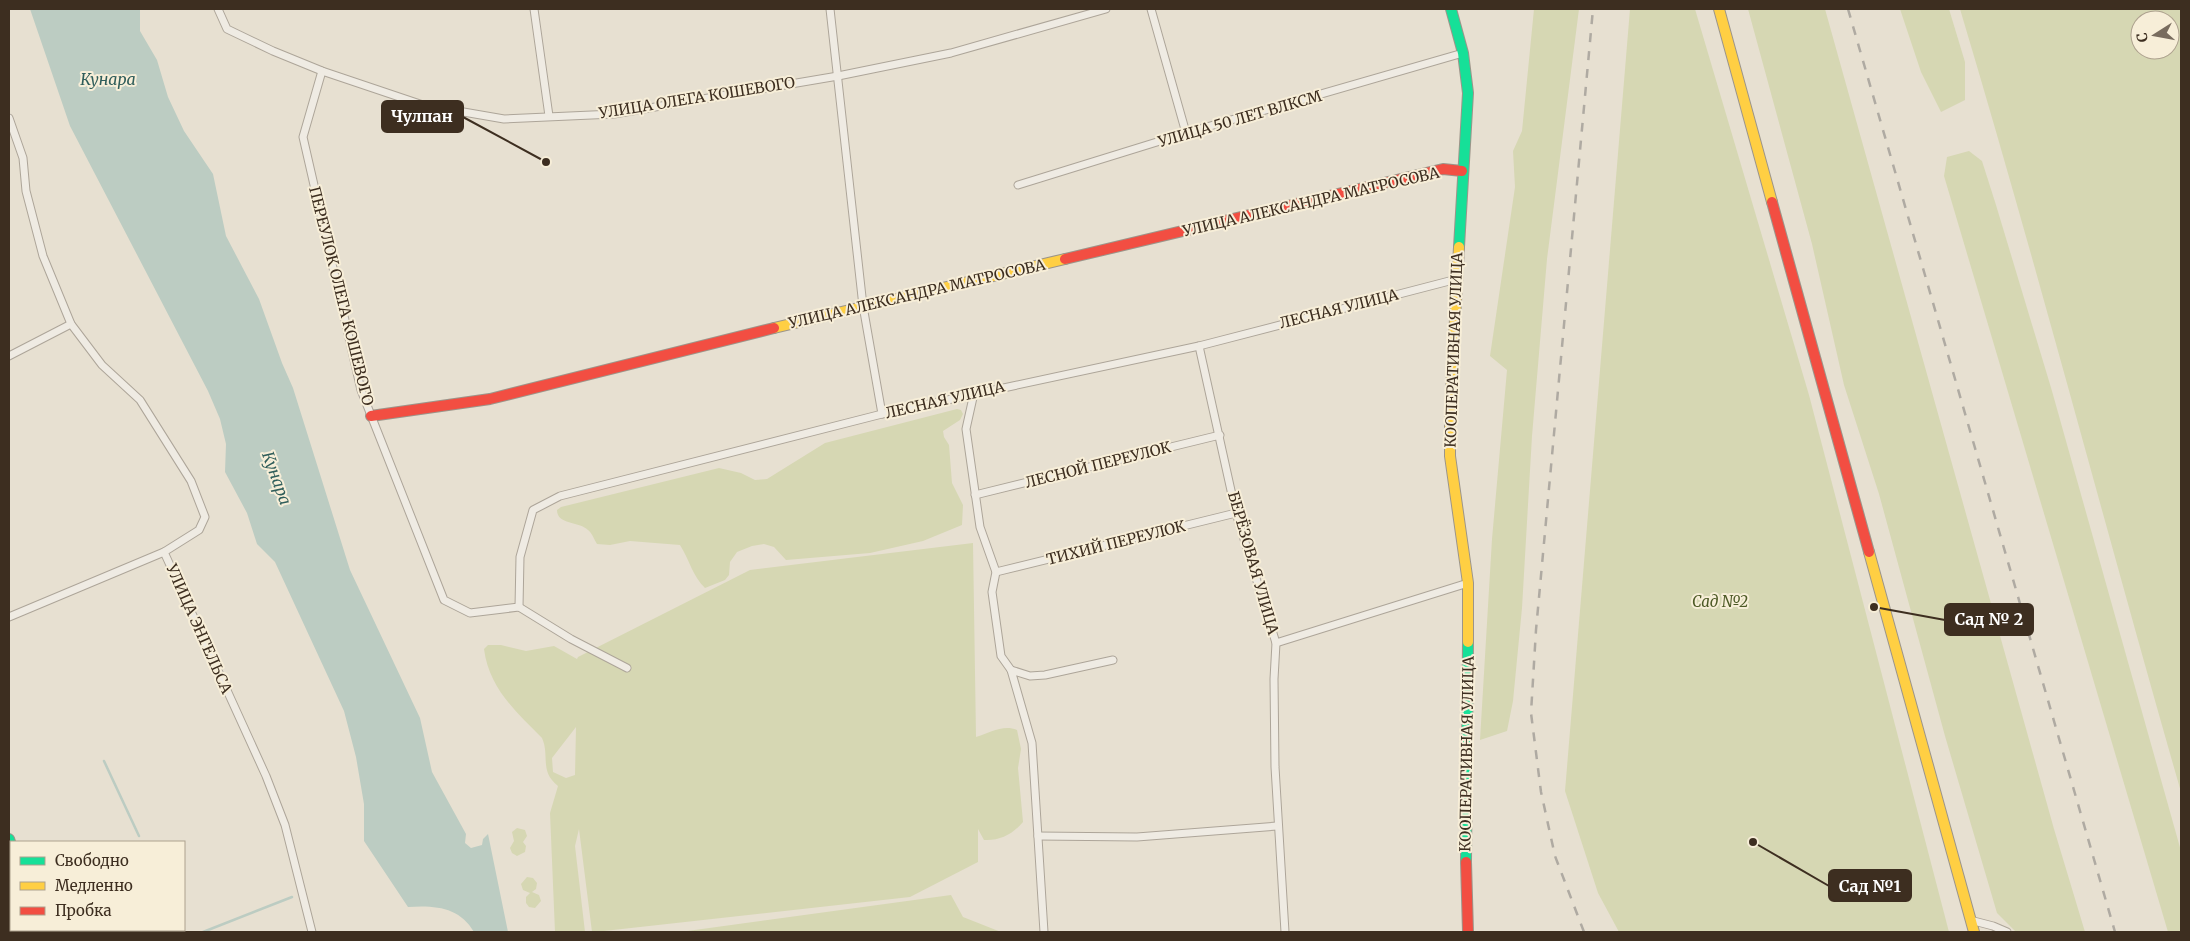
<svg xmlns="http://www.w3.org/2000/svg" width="2190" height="941" viewBox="0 0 2190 941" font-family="Merriweather,serif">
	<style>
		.green { fill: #d6d7b3; fill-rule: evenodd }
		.water { fill: #bcccc2 }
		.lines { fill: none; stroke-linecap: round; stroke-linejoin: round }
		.stream { stroke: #bcccc2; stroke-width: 2.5 }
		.street-casing { stroke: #ada599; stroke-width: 9 }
		.fast-casing { stroke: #9c958a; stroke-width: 12 }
		.slow-casing { stroke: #9c958a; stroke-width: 12 }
		.jam-casing { stroke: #9c958a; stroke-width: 12 }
		.street { stroke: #efebe3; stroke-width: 7 }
		.fast { stroke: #16e098; stroke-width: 10 }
		.slow { stroke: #ffcf43; stroke-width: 10 }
		.jam { stroke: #f24e42; stroke-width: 10 }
		.rail { stroke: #afaaa2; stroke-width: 2.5; stroke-dasharray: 9 9; stroke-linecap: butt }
		.labels { text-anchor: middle; stroke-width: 4; stroke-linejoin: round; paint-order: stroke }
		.street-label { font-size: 15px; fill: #3d2e20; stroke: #f7eed8 }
		.park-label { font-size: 15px; font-style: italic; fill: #4d5a26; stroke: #f7eed8 }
		.water-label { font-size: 16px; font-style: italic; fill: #2f5d5a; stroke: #f7eed8 }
		.leader { fill: none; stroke: #3d2e20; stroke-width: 2 }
		.callout-dot { fill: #3d2e20; stroke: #f7eed8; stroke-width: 2 }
		.callout { fill: #3d2e20; stroke: #3d2e20; stroke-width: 2 }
		.callout-label { font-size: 16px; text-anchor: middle; font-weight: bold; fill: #fff }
	</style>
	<rect width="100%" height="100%" fill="#e7e0d1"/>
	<g class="green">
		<path d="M1534 9H1579L1547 259 1532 436 1522 608 1513 701 1507 731 1480 740 1492 539 1507 370 1490 356 1515 187 1513 151 1522 131Z"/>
		<path d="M1630 9H1695L1809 395 1949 932H1619L1598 893 1565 791Z"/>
		<path d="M1748 9H1825L2054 829 2085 932H2016L1997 913 1945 736 1879 494 1844 385 1812 244Z"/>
		<path d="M1900 9H1949L1965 62V100L1941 112 1921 72Z"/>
		<path d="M1960 9H2181V792C2106 531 2038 269 1960 9ZM2140 20H2170V50H2140Z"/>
		<path d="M1969 151 1982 161 1996 205 2052 391 2181 851V932H2168L1944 176 1947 157Z"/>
		<path d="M957 409 961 410 963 414 960 420 943 431 944 437 949 445 952 483 963 505 962 525 923 541 870 553 786 560 774 547 764 544 752 546 737 552 730 562 729 575 725 580 705 588C693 577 689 559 680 545L630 541 610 545 597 544C594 539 592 533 588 530 579 521 557 525 557 510L561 507 719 468 741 473 755 480 767 479 825 443Z"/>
		<path d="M973 543 976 737C990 733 1003 724 1017 730L1021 749 1018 768 1023 822C1013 834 1000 841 984 840L978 829V862L910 897 595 932H592L579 829 575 846 585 932H555L550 813 558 786C539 771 550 756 542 738 516 712 489 688 484 649L488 645H501L526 651 554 646 577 659 578 657 750 570ZM576 727 575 775 566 778 553 772 552 758Z"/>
		<path d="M517 828 525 830 527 836 523 842 526 846 525 852 517 856 512 853 510 848 514 841 512 832Z"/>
		<path d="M527 877 533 878 537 883 536 889 532 892 539 895 541 901 535 908 529 907 526 903V897L530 893 523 890 521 884Z"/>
		<path d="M951 895 963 917 1001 932H680Z"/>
	</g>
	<path class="water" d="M30 9H140V31L157 60 168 97 184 131 213 174 226 236 259 299 282 363 293 388 350 570 420 718 432 772 466 834 465 843 471 848 482 845 483 839 488 834 508 932H474C460 908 437 905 408 907L364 841V804L356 757 344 711 275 562 257 544 247 513 225 472 226 444 220 419 208 391 70 126Z"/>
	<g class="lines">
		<g class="stream">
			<path d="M104 761 139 836"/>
			<path d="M181 930 184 932"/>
			<path d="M203 932 292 897"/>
		</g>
		<g class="street-casing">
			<g id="street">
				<path d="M218 9 227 29 273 51 322 71 423 105 504 119 614 114 838 76 951 53 1106 9"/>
				<path d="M534 9 549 116"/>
				<path d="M830 9 863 306 882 414"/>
				<path d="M1151 9 1186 133"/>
				<path d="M322 71 303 137 361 390 444 600 470 613 519 607 571 639 627 668"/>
				<path d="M9 118 23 158 26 191 43 256 71 324 102 365 140 400 191 481 205 517 199 530 164 552 266 776 285 825 312 932"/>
				<path d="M1018 185 1186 133 1463 53"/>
				<path d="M1199 346 1236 513 1276 643 1274 679 1275 767 1285 932"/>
				<path d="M9 356 71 324"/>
				<path d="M974 393 966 429 980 527 996 572 992 592 1001 656 1011 670 1032 743 1044 932"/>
				<path d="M975 495 1220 435"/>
				<path d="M996 572 1236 513"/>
				<path d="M519 607 520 557 533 510 560 496 882 414 1199 346 1457 279"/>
				<path d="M9 617 164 552"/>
				<path d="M1276 643 1468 583"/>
				<path d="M1011 670 1030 676 1045 675 1113 660"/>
				<path d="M1038 836 1137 837 1277 826"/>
				<path d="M9 872 11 868"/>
				<path d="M1970 920 1993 926 2007 932"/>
			</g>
		</g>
		<g class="fast-casing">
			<g id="fast">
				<path d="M1451 9 1463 53 1468 93 1459 247"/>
				<path d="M9 839 11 845"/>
				<path d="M1466 862 1468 642"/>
			</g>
		</g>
		<g class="slow-casing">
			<g id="slow">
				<path d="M1719 9 1772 202"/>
				<path d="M1459 247 1450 410V456L1468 583V642"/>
				<path d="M774 328 1065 259"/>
				<path d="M1869 552 1974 932"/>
				<path d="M48 930 49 932"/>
			</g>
		</g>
		<g class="jam-casing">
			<g id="jam">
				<path d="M1772 202 1869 552"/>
				<path d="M1065 259 1443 169 1462 171"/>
				<path d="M371 416 490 399 774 328"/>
				<path d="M1466 862 1468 932"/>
			</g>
		</g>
		<use href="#street" class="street"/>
		<use href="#fast" class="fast"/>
		<use href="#slow" class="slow"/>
		<use href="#jam" class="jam"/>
		<g class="rail">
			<path d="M1848 9 2115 932"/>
			<path d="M1584 932 1555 856 1541 792 1531 713 1536 630 1593 9"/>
		</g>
	</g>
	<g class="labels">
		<g class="street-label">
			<text transform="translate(697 98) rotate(-9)" y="5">УЛИЦА ОЛЕГА КОШЕВОГО</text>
			<text transform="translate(1240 119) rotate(-16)" y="5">УЛИЦА 50 ЛЕТ ВЛКСМ</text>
			<text transform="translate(1311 202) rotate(-13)" y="5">УЛИЦА АЛЕКСАНДРА МАТРОСОВА</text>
			<text transform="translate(917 294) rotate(-13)" y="5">УЛИЦА АЛЕКСАНДРА МАТРОСОВА</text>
			<text transform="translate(341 296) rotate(76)" y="5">ПЕРЕУЛОК ОЛЕГА КОШЕВОГО</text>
			<text transform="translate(1339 309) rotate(-14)" y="5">ЛЕСНАЯ УЛИЦА</text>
			<text transform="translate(1454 350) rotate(-88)" y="5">КООПЕРАТИВНАЯ УЛИЦА</text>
			<text transform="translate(945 400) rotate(-13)" y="5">ЛЕСНАЯ УЛИЦА</text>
			<text transform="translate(1098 465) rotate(-14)" y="5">ЛЕСНОЙ ПЕРЕУЛОК</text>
			<text transform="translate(1116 543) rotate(-14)" y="5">ТИХИЙ ПЕРЕУЛОК</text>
			<text transform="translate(1253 563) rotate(74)" y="5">БЕРЁЗОВАЯ УЛИЦА</text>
			<text transform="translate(199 629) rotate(66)" y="5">УЛИЦА ЭНГЕЛЬСА</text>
			<text transform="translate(1467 754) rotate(-89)" y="5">КООПЕРАТИВНАЯ УЛИЦА</text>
		</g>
		<g class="park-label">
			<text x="1720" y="607">Сад №2</text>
		</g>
		<g class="water-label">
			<text x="108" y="85">Кунара</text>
			<text transform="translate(277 478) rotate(70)" y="6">Кунара</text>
		</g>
	</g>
	<path class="leader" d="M546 162L463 117M1874 607L1945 620M1753 842L1829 886"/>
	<g class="callout-dot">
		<circle cx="546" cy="162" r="5"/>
		<circle cx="1874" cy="607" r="5"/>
		<circle cx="1753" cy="842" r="5"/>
	</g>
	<g class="callout">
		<rect x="382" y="101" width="81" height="31" rx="5"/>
		<rect x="1945" y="604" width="88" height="31" rx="5"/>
		<rect x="1829" y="870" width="82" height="31" rx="5"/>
	</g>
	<g class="callout-label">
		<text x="422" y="122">Чулпан</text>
		<text x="1989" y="625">Сад № 2</text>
		<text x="1870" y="892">Сад №1</text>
	</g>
	<rect width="2190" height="941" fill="none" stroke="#3d2e20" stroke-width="20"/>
	<rect x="10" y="841" width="175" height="90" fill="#f7eed8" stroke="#ada18e"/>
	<rect x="20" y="857" width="25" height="8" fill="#16e098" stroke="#ada18e"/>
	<text x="55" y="866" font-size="15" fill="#3d2e20">Свободно</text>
	<rect x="20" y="882" width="25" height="8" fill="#ffcf43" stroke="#ada18e"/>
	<text x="55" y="891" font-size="15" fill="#3d2e20">Медленно</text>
	<rect x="20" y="907" width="25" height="8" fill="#f24e42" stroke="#ada18e"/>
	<text x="55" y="916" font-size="15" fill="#3d2e20">Пробка</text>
	<g transform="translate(2155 35) rotate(259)"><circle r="24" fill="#f7eed8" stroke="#ada18e"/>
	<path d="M0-4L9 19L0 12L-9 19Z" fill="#786c5e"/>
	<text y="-8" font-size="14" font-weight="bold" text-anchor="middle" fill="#3d2e20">С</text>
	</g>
</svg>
